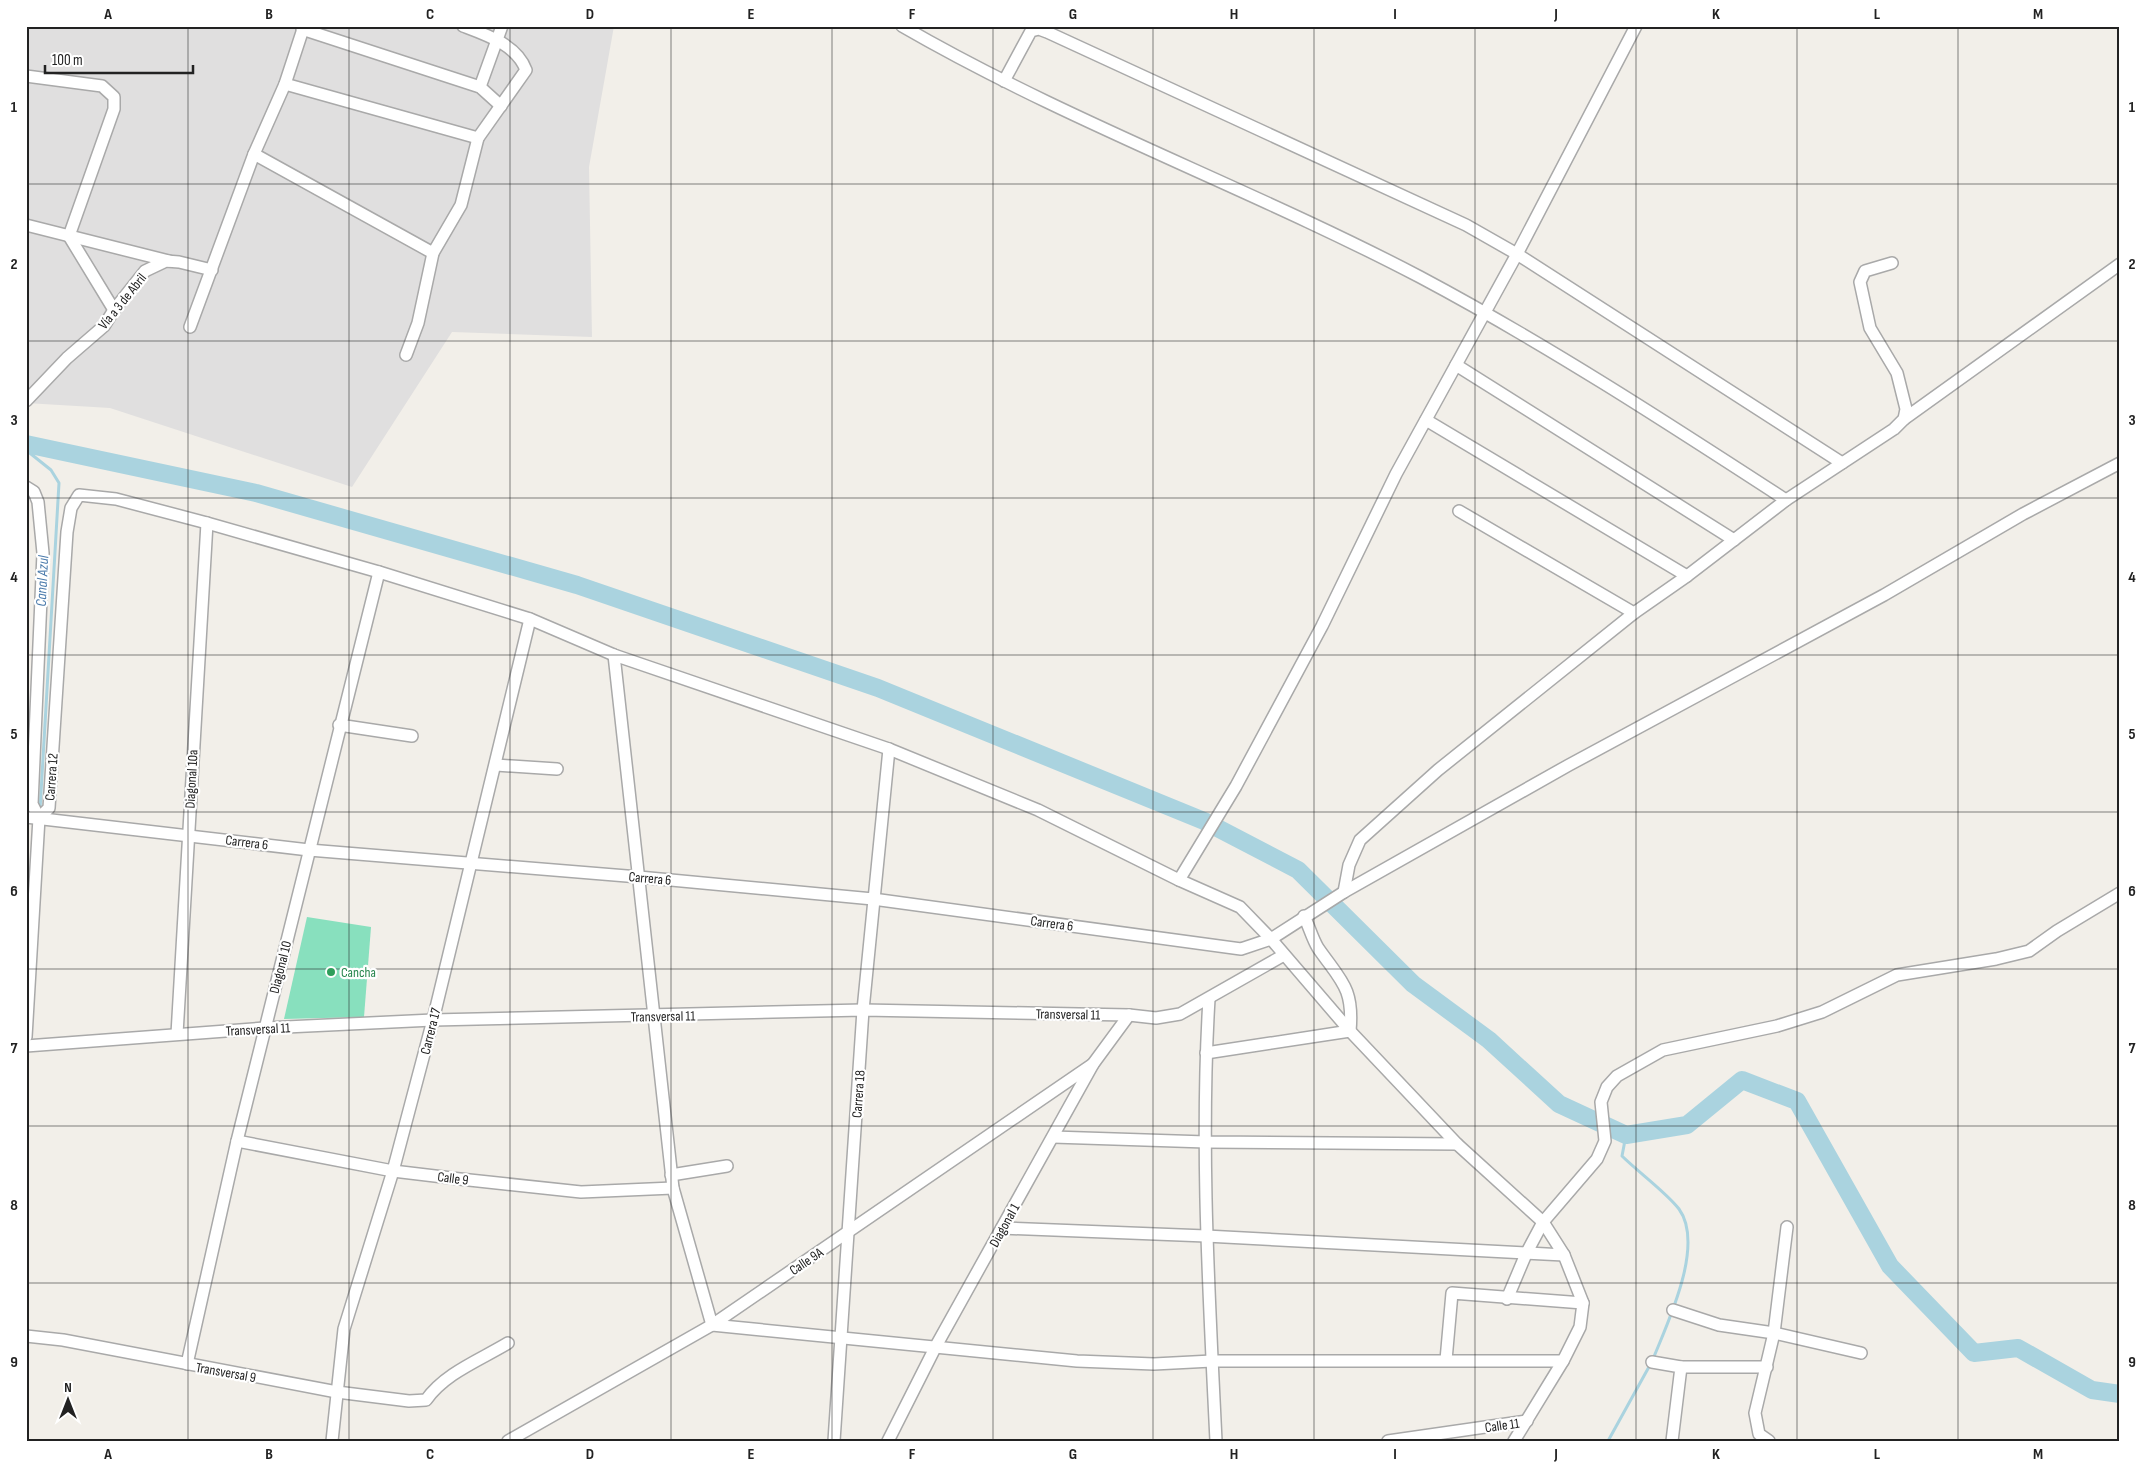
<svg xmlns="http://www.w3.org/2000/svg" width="2146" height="1467" viewBox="0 0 2146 1467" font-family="'Sofia Sans Condensed',sans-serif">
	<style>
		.residential { fill: #e0dfdf }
		.pitch { fill: #88e0be }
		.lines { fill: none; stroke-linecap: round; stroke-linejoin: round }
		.stream { stroke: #aad3df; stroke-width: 3 }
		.river { stroke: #aad3df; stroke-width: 18 }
		.street-casing { stroke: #a9a9a9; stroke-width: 14 }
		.street { stroke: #fff; stroke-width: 11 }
		.grid { fill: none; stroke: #222; stroke-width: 1; stroke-opacity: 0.55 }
		.leisure-dot { fill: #2e9e5b; stroke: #fff; stroke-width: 2 }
		.labels { text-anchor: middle; stroke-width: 4.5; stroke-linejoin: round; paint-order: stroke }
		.street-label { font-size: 14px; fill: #222; stroke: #fff }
		.leisure-label { font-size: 14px; fill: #27864d; stroke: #fff; text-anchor: start }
		.water-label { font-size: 15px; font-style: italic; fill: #4a7aab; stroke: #fff }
		.neatline { fill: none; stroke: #222; stroke-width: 2 }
		.grid-label { font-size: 16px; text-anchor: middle; font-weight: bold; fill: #222 }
	</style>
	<rect width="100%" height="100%" fill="#f2efe9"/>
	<path class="residential" d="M26 26H614L589 167 592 337 452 332 352 487 110 408 26 403Z"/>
	<path class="pitch" d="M307 917 371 927 364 1017 284 1019Z"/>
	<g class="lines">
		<g class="stream">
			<path d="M26 450 51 470 59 483 40 810"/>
			<path d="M1626 1135 1622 1156C1637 1171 1667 1193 1679 1209 1705 1245 1668 1322 1653 1359"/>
			<path d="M1608 1441 1650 1365"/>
		</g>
		<path class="river" d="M26 444 256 493 577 585 878 688 1204 821 1298 870 1413 984 1489 1040 1559 1104 1626 1135 1687 1125 1742 1080 1797 1101 1890 1266 1974 1353 2018 1348 2092 1390 2120 1394"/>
		<g class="street-casing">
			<g id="street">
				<path d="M902 26C1068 122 1250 188 1420 277 1546 344 1666 422 1786 500"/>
				<path d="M302 29 480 87 501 106"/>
				<path d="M26 76 102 86 114 97V109L69 236 114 310"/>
				<path d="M1004 81 1031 31 1039 29 1047 32 1466 225 1517 254 1842 463"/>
				<path d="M285 84 478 138"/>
				<path d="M480 87 502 26"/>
				<path d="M254 154 433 253"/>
				<path d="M26 225 169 261"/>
				<path d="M190 327 254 154 285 84 304 26"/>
				<path d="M406 355 418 323 433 253 461 205 478 138 526 70C517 45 487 35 463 26"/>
				<path d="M1456 365 1734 540"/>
				<path d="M26 401 67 358 104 326 114 310 145 271 166 261 179 262 212 270"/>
				<path d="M1904 419 2120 264"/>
				<path d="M1426 420 1687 576"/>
				<path d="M26 487 34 492 38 502 43 553 32 804 39 818"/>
				<path d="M1459 511 1634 613"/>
				<path d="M614 655 673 1188 712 1325 1077 1361 1154 1364 1212 1361H1563"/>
				<path d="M339 725 412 736"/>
				<path d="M496 765 557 769"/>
				<path d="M26 817 309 850 639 877 873 899 1241 949 1271 939 1344 892 1569 765 1884 595 2023 514 2120 463"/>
				<path d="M39 818 49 808 67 532 71 508 79 495 116 499 207 523 379 572 530 619 614 655 889 749 1038 810 1179 880 1240 907 1271 939 1350 1031 1457 1144 1543 1222 1564 1255 1583 1303 1580 1327 1563 1361 1514 1441"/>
				<path d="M1179 880 1236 786 1322 626 1396 474 1517 254 1636 26"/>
				<path d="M1344 892 1349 865 1360 840 1438 770 1634 613 1687 576 1786 500 1894 429 1904 419 1906 409 1897 373 1870 328 1860 282 1865 271 1892 263"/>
				<path d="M1209 999C1200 1146 1209 1294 1216 1441"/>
				<path d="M177 1034 207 523"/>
				<path d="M26 1037 39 818"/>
				<path d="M26 1046 265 1028 433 1020 863 1010 1129 1015 1156 1018 1180 1014 1284 955"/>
				<path d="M1206 1053 1350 1031C1354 988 1341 981 1318 948 1312 938 1309 926 1304 916"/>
				<path d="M1053 1137 1206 1142 1457 1144"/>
				<path d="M237 1141 393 1171 460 1179 581 1192 673 1188"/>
				<path d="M671 1175 727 1166"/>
				<path d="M1002 1228 1206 1236 1564 1255"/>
				<path d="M1507 1299 1526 1254 1543 1222 1597 1159 1605 1141 1601 1102 1607 1087 1617 1076 1663 1050 1777 1026 1822 1012 1897 975 1996 959 2029 951 2057 931 2120 893"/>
				<path d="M1673 1310 1719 1325 1774 1333 1861 1353"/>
				<path d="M26 1336 63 1340 337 1392 409 1401 426 1400C445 1373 480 1360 508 1343"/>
				<path d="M1446 1360 1452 1293 1583 1303"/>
				<path d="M1652 1362 1681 1367 1672 1441"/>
				<path d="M187 1364 237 1141 379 572"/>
				<path d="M1681 1367H1767"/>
				<path d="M332 1441 344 1329 393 1171 433 1020 530 619"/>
				<path d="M508 1441 712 1325 1093 1064"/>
				<path d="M834 1441 863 1010 889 749"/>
				<path d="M888 1441 936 1346 1093 1064 1129 1015"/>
				<path d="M1388 1441 1527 1421"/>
				<path d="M1769 1441 1759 1434 1755 1413 1774 1333 1787 1227"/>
			</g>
		</g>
		<use href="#street" class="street"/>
	</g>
	<path class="grid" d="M188 26V1441M349 26V1441M510 26V1441M671 26V1441M832 26V1441M993 26V1441M1153 26V1441M1314 26V1441M1475 26V1441M1636 26V1441M1797 26V1441M1958 26V1441M26 184H2120M26 341H2120M26 498H2120M26 655H2120M26 812H2120M26 969H2120M26 1126H2120M26 1283H2120"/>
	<circle class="leisure-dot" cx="331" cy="972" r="5"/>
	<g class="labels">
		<g class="street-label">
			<text transform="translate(122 301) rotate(-51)" y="5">Vía a 3 de Abril</text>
			<text transform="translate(51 777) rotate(-86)" y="5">Carrera 12</text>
			<text transform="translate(191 779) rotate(-87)" y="5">Diagonal 10a</text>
			<text transform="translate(247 842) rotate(7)" y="5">Carrera 6</text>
			<text transform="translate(650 878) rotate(5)" y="5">Carrera 6</text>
			<text transform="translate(1052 923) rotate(8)" y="5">Carrera 6</text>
			<text transform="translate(280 967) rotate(-76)" y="5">Diagonal 10</text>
			<text transform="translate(1068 1014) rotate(1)" y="5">Transversal 11</text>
			<text transform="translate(663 1016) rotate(-1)" y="5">Transversal 11</text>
			<text transform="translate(258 1029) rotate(-3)" y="5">Transversal 11</text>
			<text transform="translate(430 1031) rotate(-76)" y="5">Carrera 17</text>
			<text transform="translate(858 1094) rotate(-86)" y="5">Carrera 18</text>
			<text transform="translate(453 1178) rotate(7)" y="5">Calle 9</text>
			<text transform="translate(1004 1225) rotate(-61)" y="5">Diagonal 1</text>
			<text transform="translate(806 1261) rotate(-34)" y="5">Calle 9A</text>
			<text transform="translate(226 1372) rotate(10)" y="5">Transversal 9</text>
			<text transform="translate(1502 1425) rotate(-8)" y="5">Calle 11</text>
		</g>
		<g class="leisure-label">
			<text x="341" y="977">Cancha</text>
		</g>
		<g class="water-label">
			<text transform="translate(42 581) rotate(-87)" y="5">Canal Azul</text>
		</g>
	</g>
	<rect width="2146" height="1467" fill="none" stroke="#ffffff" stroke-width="55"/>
	<g transform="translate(68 1400)" stroke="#ffffff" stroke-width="4" paint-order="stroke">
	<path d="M0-4L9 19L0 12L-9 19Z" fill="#222222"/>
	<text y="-8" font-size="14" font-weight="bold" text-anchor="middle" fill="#222222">N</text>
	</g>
	<path d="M45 65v8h148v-8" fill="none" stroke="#222222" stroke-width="2.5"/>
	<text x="52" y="65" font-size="15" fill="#222222" stroke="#ffffff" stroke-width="4" paint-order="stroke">100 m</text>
	<rect x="28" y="28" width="2090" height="1412" class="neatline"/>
	<g class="grid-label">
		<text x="108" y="19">A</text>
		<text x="269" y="19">B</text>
		<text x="430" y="19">C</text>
		<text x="590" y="19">D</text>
		<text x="751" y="19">E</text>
		<text x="912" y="19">F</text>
		<text x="1073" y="19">G</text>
		<text x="1234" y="19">H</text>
		<text x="1395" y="19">I</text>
		<text x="1556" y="19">J</text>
		<text x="1716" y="19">K</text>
		<text x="1877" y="19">L</text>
		<text x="2038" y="19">M</text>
		<text x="14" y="112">1</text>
		<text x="2132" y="112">1</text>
		<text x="14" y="269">2</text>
		<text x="2132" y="269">2</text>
		<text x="14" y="425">3</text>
		<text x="2132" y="425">3</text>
		<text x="14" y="582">4</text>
		<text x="2132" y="582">4</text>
		<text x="14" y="739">5</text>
		<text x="2132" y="739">5</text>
		<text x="14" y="896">6</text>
		<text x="2132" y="896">6</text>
		<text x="14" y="1053">7</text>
		<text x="2132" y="1053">7</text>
		<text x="14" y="1210">8</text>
		<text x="2132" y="1210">8</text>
		<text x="14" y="1367">9</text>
		<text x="2132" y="1367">9</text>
		<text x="108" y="1459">A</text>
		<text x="269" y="1459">B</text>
		<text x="430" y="1459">C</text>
		<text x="590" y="1459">D</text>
		<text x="751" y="1459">E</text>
		<text x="912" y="1459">F</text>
		<text x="1073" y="1459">G</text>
		<text x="1234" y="1459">H</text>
		<text x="1395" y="1459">I</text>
		<text x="1556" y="1459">J</text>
		<text x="1716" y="1459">K</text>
		<text x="1877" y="1459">L</text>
		<text x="2038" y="1459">M</text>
	</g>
</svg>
